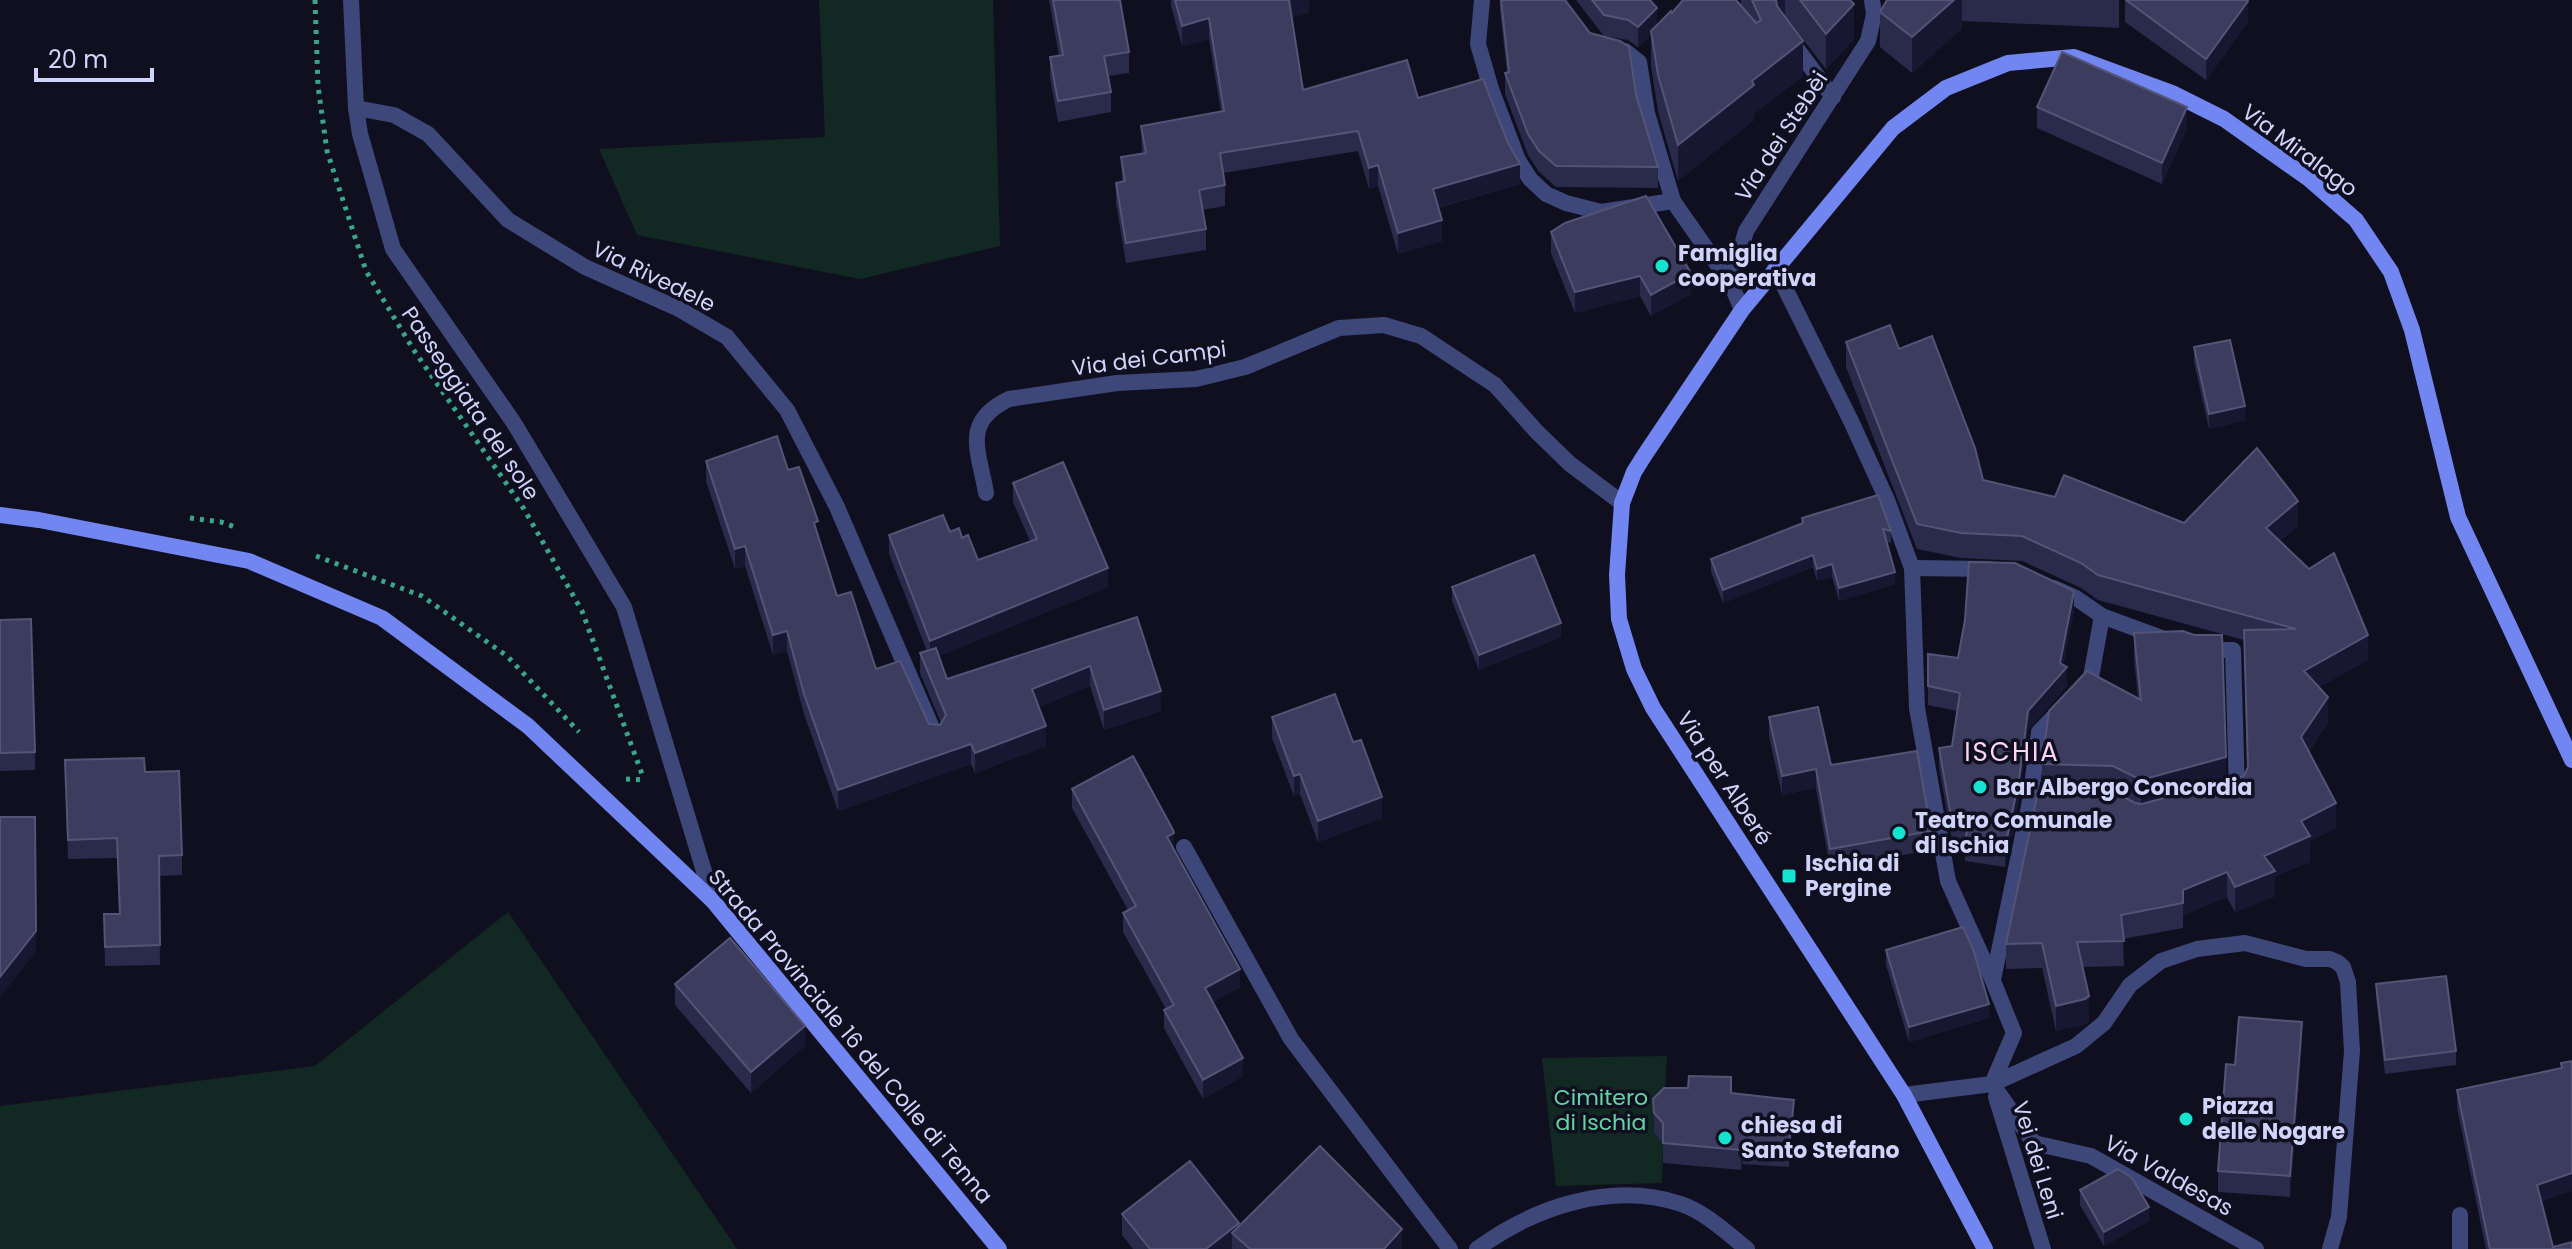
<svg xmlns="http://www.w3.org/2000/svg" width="2572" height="1249" viewBox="0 0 2572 1249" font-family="Poppins,sans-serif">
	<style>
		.green { fill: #122823 }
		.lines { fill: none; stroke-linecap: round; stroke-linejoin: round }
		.path { stroke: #39a68c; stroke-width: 5; stroke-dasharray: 4 6; stroke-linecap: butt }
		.street { stroke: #3e4779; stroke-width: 16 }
		.secondary { stroke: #7286f1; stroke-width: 16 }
		.wall { fill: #2a2a4b }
		.shaded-wall { fill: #171732 }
		.building { fill: #3c3c5e; stroke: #535476; stroke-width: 2 }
		.poi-dot { fill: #16e2d0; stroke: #0f0f1f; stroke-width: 3 }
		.labels { text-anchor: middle; stroke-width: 7; stroke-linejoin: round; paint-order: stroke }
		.street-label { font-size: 22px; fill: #d1d4fa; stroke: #0f0f1f }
		.poi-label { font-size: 22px; font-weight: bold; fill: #d1d4fa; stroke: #0f0f1f; text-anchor: start }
		.park-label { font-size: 22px; fill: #65d3a3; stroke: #0f0f1f }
		.quarter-label { font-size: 26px; letter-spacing: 2px; fill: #fbd3f4; stroke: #0f0f1f }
	</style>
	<rect width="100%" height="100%" fill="#0f0f1f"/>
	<g class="green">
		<path d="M819 0H993L1000 246 860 279 637 235 599 149 825 137Z"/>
		<path d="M508 912 737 1249H0V1106L315 1066Z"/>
		<path d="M1667 1056 1664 1108 1653 1119 1654 1133 1663 1143 1662 1183 1556 1186 1542 1058Z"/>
	</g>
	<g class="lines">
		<g class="path">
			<path d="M315 0 318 86 327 151 366 271 413 349 524 509 582 611 642 774"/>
			<path d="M190 518 221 522 235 527"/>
			<path d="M316 556 422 596 507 656 579 732"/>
			<path d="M626 779 645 780"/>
		</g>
		<g class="street">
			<path d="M351 0 356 108 360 134 393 249 514 423 624 607 713 901"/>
			<path d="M1482 0 1478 44 1491 89 1518 160 1530 179 1546 194 1566 203 1601 212 1673 201"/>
			<path d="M1791 41 1833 97"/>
			<path d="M1610 48 1625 51 1639 62 1647 113 1673 201 1731 284 1742 310"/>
			<path d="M356 108 394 115 428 134 508 220 585 267 679 309 727 337 787 410 837 507 935 735"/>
			<path d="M1775 268 1851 421 1887 500 1912 568 1917 708 1948 881 1993 981 2014 1033 1992 1084 1904 1095"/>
			<path d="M1731 284 1746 231 1868 41 1874 14 1872 0"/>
			<path d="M986 493C979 451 961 422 1009 399L1117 383 1196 379 1245 367 1339 328 1384 325 1421 336 1495 385 1537 432 1570 464 1622 503"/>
			<path d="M1912 568 1990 569"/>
			<path d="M2054 588 2076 598 2102 616 2167 640"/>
			<path d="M2204 650H2233L2237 792 2231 794"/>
			<path d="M2080 689 2091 677 2102 616"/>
			<path d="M1184 847 1291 1039 1450 1249"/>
			<path d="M1993 980 2030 801 2039 732 2061 709"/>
			<path d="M1992 1084 2076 1046 2104 1023 2130 985 2161 961 2197 949 2245 943 2306 959H2330L2337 962 2343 967 2348 982 2352 1051 2339 1217 2330 1249"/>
			<path d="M1992 1084 2034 1143 2091 1156 2256 1249"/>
			<path d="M1996 1097 2043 1249"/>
			<path d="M1477 1249C1534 1207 1611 1181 1681 1204 1705 1212 1727 1233 1747 1249"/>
			<path d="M2460 1249V1215"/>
		</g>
		<g class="secondary">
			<path d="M0 515 39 520 249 561 382 618 528 726 713 901 999 1249"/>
			<path d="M1985 1249 1904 1095 1653 708 1634 669 1619 619 1617 575 1622 503 1634 472 1644 456 1742 310 1893 128 1946 88 2008 63 2074 57 2172 93 2224 119 2309 179 2356 220 2391 272 2412 330 2458 517 2572 760"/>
		</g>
	</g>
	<g class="wall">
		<path d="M1049 0H1120L1129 52V73L1108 76 1111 92V112L1058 122 1050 78V57L1059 56Z"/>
		<path d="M1171 0H1309V13L1292 17 1303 90 1418 98 1520 184 1438 208 1442 241 1398 254 1378 186 1369 189 1358 151 1223 173 1225 185V206L1202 210 1206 229V250L1126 263 1116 203V183L1122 182 1121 157 1142 153 1141 126 1221 112 1209 39 1182 46 1171 6Z"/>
		<path d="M1500 0H1565L1636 95 1658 167V188L1556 187 1539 172 1528 155 1505 94V73L1507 72 1500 11Z"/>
		<path d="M1576 0H1650L1657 25 1672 13 1741 5V0H1850L1854 39 1826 69 1794 28 1803 76 1754 114V120L1678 181 1658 111 1651 66V35L1638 47 1628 40 1604 36Z"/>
		<path d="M1887 0H2119V28L1962 21V28L1912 73 1880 47V12Z"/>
		<path d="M2125 1 2248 22 2206 80 2125 22Z"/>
		<path d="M2037 107 2187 128 2162 184 2037 128Z"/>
		<path d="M1551 232 1691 294 1651 316 1640 296 1575 313 1551 253Z"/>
		<path d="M1846 342 1899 349 1983 480 2055 497 2184 523 2298 526 2280 541 2368 660 2319 687 2328 722 2309 751 2336 828 2310 841V862L2275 876V896L2235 912 2227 897 2183 915V928L2123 939 2124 966 2083 967 2089 1021 2085 1024 2056 1031 2042 968 2006 969V944L2042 787V764L2138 698 2134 659V633L2226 781 2244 776 2247 768 2244 640 2098 600 2081 588 2022 561 1961 558 1917 549 1846 367Z"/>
		<path d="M2194 347 2245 420 2209 429 2194 362Z"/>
		<path d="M706 461 788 470 818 534 837 596 876 669 929 724 940 725 941 723 920 673V653L927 651 889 554V535L950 532 962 538 978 560 1030 541 1013 502V483L1108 587 939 656 947 679 1137 617 1161 711 1104 730 1090 686 1039 707 1046 746 975 773 971 764 838 811 804 714 787 651 773 655 745 566 735 569 706 481Z"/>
		<path d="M1802 518 1891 531V543L1887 542 1895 584 1839 601 1832 577 1817 581 1813 567 1723 603 1711 572V559L1802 524Z"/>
		<path d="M1452 587 1561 637 1479 670 1452 601Z"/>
		<path d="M2074 610 2063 665 2067 686 2028 730 2019 799 2005 867 1965 861V844L1953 846 1939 767V748L1952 746 1957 711 1928 705V654L1958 658Z"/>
		<path d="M0 620 35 752V770L0 771Z"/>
		<path d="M1272 717 1382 818 1318 842 1300 794 1294 796 1272 738Z"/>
		<path d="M1769 717 1831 765 1931 831V850L1830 868 1816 788 1782 795 1769 736Z"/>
		<path d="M65 760 145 772 182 855V875L159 876 160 965 105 966 104 914H119L117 858 68 859Z"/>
		<path d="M1072 789 1174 851 1240 987 1213 1002 1243 1076 1203 1099 1164 1028V1010L1166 1009 1123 932V913L1128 910 1072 808Z"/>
		<path d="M1886 950 1989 1018 1909 1042 1886 965Z"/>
		<path d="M675 984 805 1046 751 1093 675 1005Z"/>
		<path d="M2376 984 2456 1051V1065L2385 1074 2376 998Z"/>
		<path d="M2302 1042 2290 1197 2218 1192V1171Z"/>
		<path d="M2561 1063 2572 1191 2541 1201 2553 1247 2572 1249H2486L2457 1108V1090L2561 1068Z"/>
		<path d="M1731 1093 1794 1120 1789 1167 1743 1164 1741 1170 1663 1163V1143L1654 1133 1653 1099Z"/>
		<path d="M2080 1190 2149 1221 2104 1246 2080 1205Z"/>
		<path d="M1122 1214 1239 1226 1402 1249H1133L1122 1235Z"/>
	</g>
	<g class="shaded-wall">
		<path d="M1288 0H1309V13L1288 18Z"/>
		<path d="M1776 0H1785V24L1779 27Z"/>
		<path d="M1954 0H1962V28L1912 73V37Z"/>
		<path d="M2248 1V22L2206 80V59Z"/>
		<path d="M1854 4V39L1826 69V34Z"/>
		<path d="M1657 8V29L1651 31V35L1638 47V27Z"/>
		<path d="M1209 18V39L1182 46V26Z"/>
		<path d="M1803 41V76L1754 114V120L1678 181V145L1752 81Z"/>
		<path d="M2187 107V128L2162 184V163Z"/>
		<path d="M1520 164V184L1433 209V189Z"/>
		<path d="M1378 165V186L1369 189V168Z"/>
		<path d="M1442 220V241L1398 254V233Z"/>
		<path d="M1691 273V294L1651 316V295Z"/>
		<path d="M1640 276V296L1575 313V292Z"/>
		<path d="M2245 406V420L2209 429V414Z"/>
		<path d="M2298 501V526L2266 553V528Z"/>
		<path d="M745 546V566L735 569V549Z"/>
		<path d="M1813 555V567L1723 603V590Z"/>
		<path d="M1832 564V577L1817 581V569Z"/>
		<path d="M1108 568V587L930 660V641Z"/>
		<path d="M1895 572V584L1839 601V588Z"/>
		<path d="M2074 591V610L2061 674 2067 667V686L2028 730 2019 799 2005 867V848L2028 711 2060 663Z"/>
		<path d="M1561 623V637L1479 670V655Z"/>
		<path d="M787 631V651L773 655V635Z"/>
		<path d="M2368 635V660L2304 696V671Z"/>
		<path d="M1090 666V686L1032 710V689Z"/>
		<path d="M1161 691V711L1104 730V710Z"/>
		<path d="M2328 697V722L2301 762V737Z"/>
		<path d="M1046 726V746L975 773V753Z"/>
		<path d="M971 744V764L838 811V790Z"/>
		<path d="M2226 757V784L2141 806V780Z"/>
		<path d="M1816 769V788L1782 795V776Z"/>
		<path d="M1300 774V794L1294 796V776Z"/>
		<path d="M1382 797V818L1318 842V821Z"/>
		<path d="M2336 803V828L2310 841V862L2275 876V896L2235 912V887L2264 856 2301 821Z"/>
		<path d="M1174 833V852L1167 837Z"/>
		<path d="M2227 872V897L2183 915V928V890Z"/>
		<path d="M36 931V952L0 997V977Z"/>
		<path d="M1240 969V987L1205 1007V988Z"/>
		<path d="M2089 996V1021L2085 1024 2056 1031V1006Z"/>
		<path d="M1989 1004V1018L1909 1042V1027Z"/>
		<path d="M2302 1022V1042L2290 1197V1176Z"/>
		<path d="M805 1026V1046L751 1093V1072Z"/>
		<path d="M1243 1058V1076L1203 1099V1080Z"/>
		<path d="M1794 1100V1120L1789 1167V1147Z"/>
		<path d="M1743 1143V1164L1741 1170V1150Z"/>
		<path d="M2572 1173V1191L2537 1203V1185Z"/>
		<path d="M2149 1207V1221L2104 1246V1232Z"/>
		<path d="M1239 1223V1238L1232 1233V1249H1206Z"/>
		<path d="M1402 1229V1249H1384Z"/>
	</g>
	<g class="building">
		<path d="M1053 0H1120L1129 52 1104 56 1111 92 1058 101 1050 57 1063 55Z"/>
		<path d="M1175 0H1289L1303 90 1407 60 1418 98 1483 79 1508 143 1520 164 1433 189 1442 220 1398 233 1378 165 1369 168 1358 131 1220 153 1225 185 1199 190 1206 229 1126 243 1116 183 1125 181 1121 157 1146 153 1141 126 1224 111 1209 18 1182 26Z"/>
		<path d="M1501 0H1565L1590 33 1620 41 1629 47 1636 95 1658 167 1556 166 1539 151 1528 134 1505 73 1509 72Z"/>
		<path d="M1592 0H1650L1657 8 1638 27 1628 20 1604 15Z"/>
		<path d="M1683 0H1736L1756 23 1761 20 1752 0H1776L1777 6 1803 41 1752 81 1754 85 1678 145 1658 75 1651 31 1671 11 1672 13Z"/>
		<path d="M1800 0H1850L1854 4 1826 34Z"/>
		<path d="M1887 0H1954L1912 37 1880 12Z"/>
		<path d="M2126 0H2247L2248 1 2206 59Z"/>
		<path d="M2062 52 2187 107 2162 163 2037 107Z"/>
		<path d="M1646 196 1691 273 1651 295 1640 276 1575 292 1551 232 1565 223Z"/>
		<path d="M1890 325 1899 349 1932 336 1975 448 1983 480 2055 497 2064 475 2184 523 2257 448 2298 501 2266 528 2309 569 2334 553 2368 635 2304 671 2328 697 2301 737 2336 803 2301 821 2310 836 2264 856 2275 871 2235 887 2227 872 2183 890V903L2121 915 2124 941 2077 942 2089 996 2085 999 2056 1006 2042 943 2006 944 2039 787 2109 789 2135 803 2142 804 2244 776 2248 767 2244 630 2296 629 2098 575 2081 563 2022 536 1961 533 1917 524 1846 342Z"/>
		<path d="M2230 340 2245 406 2209 414 2194 347Z"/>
		<path d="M777 436 788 470 799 467 818 521 814 523 837 596 851 592 876 669 900 661 929 724 940 725 946 715 920 653 936 648 947 679 1137 617 1161 691 1104 710 1090 666 1032 689 1046 726 975 753 971 744 838 790 804 694 787 631 773 635 745 546 735 549 706 461Z"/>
		<path d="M1063 462 1108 568 930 641 889 535 943 515 950 532 959 528 962 538 968 535 978 560 1037 539 1013 483Z"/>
		<path d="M1878 495 1891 531 1883 529 1895 572 1839 588 1832 564 1817 569 1813 555 1723 590 1711 559 1803 523 1802 518Z"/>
		<path d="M1534 555 1561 623 1479 655 1452 587Z"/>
		<path d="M1969 562 2015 563 2074 591 2060 663 2067 667 2028 711 2019 780 2005 848 1965 842 1968 825 1953 827 1939 748 1952 746 1960 693 1928 686V654L1958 658 1965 620Z"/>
		<path d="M31 619 35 752 0 753V620Z"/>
		<path d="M2183 631 2194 635H2222L2226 757 2141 780 2113 766 2042 764 2049 711 2087 671 2141 700 2134 633Z"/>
		<path d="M1335 694 1353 742 1361 740 1382 797 1318 821 1300 774 1294 776 1272 717Z"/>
		<path d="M1818 707 1831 765 1917 751 1931 831 1830 849 1816 769 1782 776 1769 717Z"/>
		<path d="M1133 756 1173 830 1174 833 1167 837 1240 969 1205 988 1243 1058 1203 1080 1164 1010 1174 1005 1123 913 1136 906 1072 789Z"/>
		<path d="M144 758 145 772 179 771 182 855 159 856 160 945 105 947 104 914H120L117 838 68 840 65 760Z"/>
		<path d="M0 817H35L36 931 0 977Z"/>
		<path d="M1963 927 1973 949 1989 1004 1909 1027 1886 950Z"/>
		<path d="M730 938 805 1026 751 1072 675 984Z"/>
		<path d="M2446 976 2456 1051 2385 1060 2376 984Z"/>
		<path d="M2239 1017 2302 1022 2290 1176 2218 1171 2226 1064 2235 1065Z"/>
		<path d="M2572 1061V1173L2537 1185 2553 1247 2572 1242V1249H2490L2457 1090 2562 1068 2561 1063Z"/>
		<path d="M1689 1076 1731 1077V1093L1794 1100 1789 1147 1743 1143 1741 1150 1663 1143V1123L1654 1113 1653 1099 1664 1088H1688Z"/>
		<path d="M1320 1146 1402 1229 1384 1249H1250L1232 1233Z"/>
		<path d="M1190 1161 1239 1223 1206 1249H1150L1122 1214Z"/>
		<path d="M2118 1169 2132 1178 2149 1207 2104 1232 2080 1190Z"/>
	</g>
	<g class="poi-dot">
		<circle cx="1662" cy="266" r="8"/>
		<circle cx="1980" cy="787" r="8"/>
		<circle cx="1899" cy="833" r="8"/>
		<rect x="1781" y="868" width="16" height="16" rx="4"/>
		<circle cx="2186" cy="1119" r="8"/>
		<circle cx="1725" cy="1138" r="8"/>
	</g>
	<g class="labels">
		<g class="street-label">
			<text transform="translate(1781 136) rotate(-57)" y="8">Via dei Stebèi</text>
			<text transform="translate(2300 150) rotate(37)" y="8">Via Miralago</text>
			<text transform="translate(654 276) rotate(26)" y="8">Via Rivedele</text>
			<text transform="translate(1149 358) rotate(-7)" y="8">Via dei Campi</text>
			<text transform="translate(471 403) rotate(56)" y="8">Passeggiata del sole</text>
			<text transform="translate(1725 778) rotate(57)" y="8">Via per Alberé</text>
			<text transform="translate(851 1036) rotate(50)" y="8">Strada Provinciale 16 del Colle di Tenna</text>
			<text transform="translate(2038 1160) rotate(73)" y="8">Vei dei Leni</text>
			<text transform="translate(2169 1175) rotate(29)" y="8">Via Valdesas</text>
		</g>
		<g class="poi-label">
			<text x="1678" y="261">Famiglia<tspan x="1678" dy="25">cooperativa</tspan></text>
			<text x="1996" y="795">Bar Albergo Concordia</text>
			<text x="1915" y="828">Teatro Comunale<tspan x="1915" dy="25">di Ischia</tspan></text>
			<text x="1805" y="871">Ischia di<tspan x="1805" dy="25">Pergine</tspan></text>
			<text x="2202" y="1114">Piazza<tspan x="2202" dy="25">delle Nogare</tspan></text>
			<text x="1741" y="1133">chiesa di<tspan x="1741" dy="25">Santo Stefano</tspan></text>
		</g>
		<g class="park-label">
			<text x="1601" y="1105">Cimitero<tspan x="1601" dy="25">di Ischia</tspan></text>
		</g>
		<g class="quarter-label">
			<text x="2012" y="761">ISCHIA</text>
		</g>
	</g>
	<path d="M36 68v12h116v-12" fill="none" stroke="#d1d4fa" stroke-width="4"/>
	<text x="48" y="68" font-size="24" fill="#d1d4fa" stroke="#0f0f1f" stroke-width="6" paint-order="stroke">20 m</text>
</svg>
